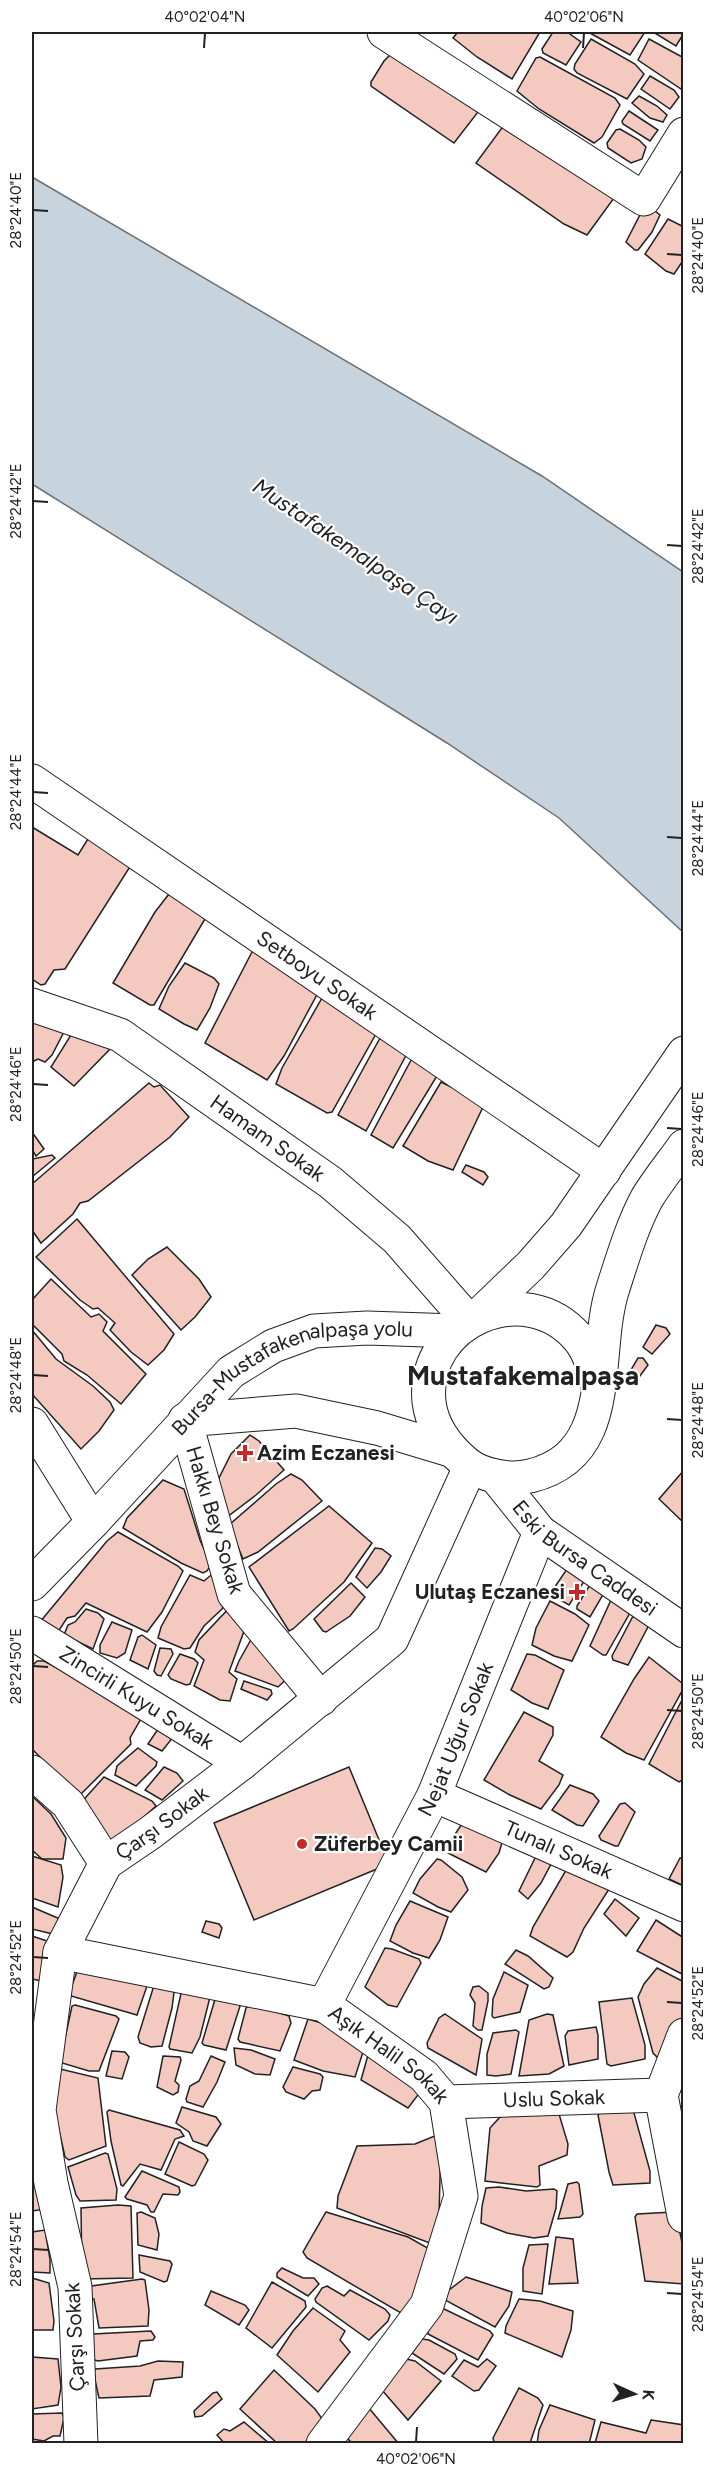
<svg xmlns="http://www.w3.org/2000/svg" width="715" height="2475" viewBox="0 0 715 2475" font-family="Figtree,sans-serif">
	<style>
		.water { fill: #c7d3dd; stroke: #6f6f6f; stroke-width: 1.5 }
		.building { fill: #f3c9c0; stroke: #222; stroke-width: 1.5 }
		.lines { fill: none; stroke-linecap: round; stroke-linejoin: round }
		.minor-casing { stroke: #222; stroke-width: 35 }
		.tertiary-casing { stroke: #222; stroke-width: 35 }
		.secondary-casing { stroke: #222; stroke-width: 35 }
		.minor { stroke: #fff; stroke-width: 33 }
		.tertiary { stroke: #fff; stroke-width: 33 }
		.secondary { stroke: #fff; stroke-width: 33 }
		.ticks { fill: none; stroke: #222; stroke-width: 2 }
		.poi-dot { fill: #c62828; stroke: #fff; stroke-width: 2 }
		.labels { text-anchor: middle; stroke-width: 4.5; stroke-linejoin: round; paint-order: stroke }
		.street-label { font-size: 21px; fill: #222; stroke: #fff }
		.poi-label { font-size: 21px; font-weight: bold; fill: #222; stroke: #fff; text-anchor: start }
		.water-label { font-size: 22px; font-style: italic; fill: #222; stroke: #fff }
		.district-label { font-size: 27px; font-weight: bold; fill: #222; stroke: #fff }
		.neatline { fill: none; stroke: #222; stroke-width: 2 }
		.ticks-label { font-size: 15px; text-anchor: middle; fill: #222 }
	</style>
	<rect width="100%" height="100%" fill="#fff"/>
	<path class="water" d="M32 177 542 476 683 572V932L559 818 447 743 32 484Z"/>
	<g class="building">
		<path d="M458 32H540L512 79 477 57 453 38Z"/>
		<path d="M553 32H567L581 42 566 65 543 53 542 49Z"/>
		<path d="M588 32H645L630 55Z"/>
		<path d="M653 32H684V33L676 46Z"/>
		<path d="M591 39 635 64 644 74 627 99 577 73 574 69 575 64Z"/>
		<path d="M649 39 684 58V85L681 89 638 60Z"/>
		<path d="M394 51 478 112 454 143 371 86V82L384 61Z"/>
		<path d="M540 57 615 98 620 105 602 137 594 143 539 109 517 91 536 58Z"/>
		<path d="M650 76 674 90 679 97 670 109 641 89Z"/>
		<path d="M639 96 657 106 667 115 663 122 650 118 632 103Z"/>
		<path d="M629 111 658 130 650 141 623 124 622 121Z"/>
		<path d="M507 121 614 198 587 235 564 224 476 163Z"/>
		<path d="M620 129 639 140 646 147 642 159 631 163 608 148 607 143 616 130Z"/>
		<path d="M651 208 660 215 652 232 638 250H635L626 242 643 209Z"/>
		<path d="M668 219 684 227V259L674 274 666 271 645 254Z"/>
		<path d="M32 827 78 855 91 834 133 862 65 969 54 970 45 984 41 985 32 979Z"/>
		<path d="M169 894 199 911 205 919 154 1005H150L113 983 155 912Z"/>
		<path d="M254 948 320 989 284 1056 267 1080 205 1043Z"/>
		<path d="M185 963 214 978 219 984 210 1008 197 1030 184 1024 159 1009 169 986Z"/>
		<path d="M326 991 381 1025 332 1112 327 1113 276 1084 282 1068Z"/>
		<path d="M32 1009 66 1028 52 1055 45 1062 38 1059 32 1062Z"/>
		<path d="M79 1022 111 1048 74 1086 51 1067Z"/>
		<path d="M386 1027 412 1044 366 1131 338 1115Z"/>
		<path d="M417 1049 443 1066 393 1148 371 1135Z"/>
		<path d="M441 1082 480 1101 483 1107 453 1170 428 1161 403 1146Z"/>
		<path d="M149 1083 154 1087 160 1085 189 1117 170 1137 88 1201 80 1203 73 1214 41 1243 32 1230V1184Z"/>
		<path d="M32 1132 44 1149 36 1156 32 1149Z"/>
		<path d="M52 1155 55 1158 32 1177V1157L33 1159Z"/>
		<path d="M466 1165 484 1172 488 1177 483 1185 462 1172Z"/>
		<path d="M77 1219 174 1334 164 1350 148 1365 131 1352 110 1330 115 1323 98 1308 93 1309 80 1300 36 1257Z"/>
		<path d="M167 1247 199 1279 211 1297 195 1317 181 1330 132 1275 148 1259Z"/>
		<path d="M51 1279 91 1317 99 1314 107 1322 103 1331 146 1374 121 1404 87 1375 64 1361 62 1354 32 1324V1300Z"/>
		<path d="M656 1325 666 1328 670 1334 652 1354 643 1347Z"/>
		<path d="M32 1330 56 1359 93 1386 110 1402 114 1410 99 1431 81 1449 32 1394Z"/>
		<path d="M638 1358H643L648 1365 634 1384 627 1381 626 1378Z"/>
		<path d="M250 1435 259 1441 284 1470 256 1495 227 1517 216 1493 219 1478 231 1454Z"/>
		<path d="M684 1470V1523L659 1499Z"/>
		<path d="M291 1474 302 1480 322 1501 258 1552 243 1559 229 1525 276 1484Z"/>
		<path d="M163 1480 184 1489 200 1540 211 1565 207 1571 203 1573 181 1563 123 1528 127 1518Z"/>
		<path d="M329 1506 372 1543 344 1582 293 1629 289 1631 249 1567Z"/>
		<path d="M118 1532 178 1566 183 1571 162 1612 147 1632 86 1603 75 1616 67 1618 56 1635 40 1622 107 1541Z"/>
		<path d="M375 1548 382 1549 391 1556 381 1572 367 1588 356 1577Z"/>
		<path d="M569 1566 585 1580 569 1605 550 1594Z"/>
		<path d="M216 1571 231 1594 222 1609 204 1626 190 1648 184 1649 158 1638 161 1627 190 1575 204 1581Z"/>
		<path d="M351 1583 365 1597 350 1616 326 1632 323 1631 314 1619Z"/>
		<path d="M591 1583 604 1593 590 1617 577 1609V1606Z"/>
		<path d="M611 1600 631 1611 606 1655H603L590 1646Z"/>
		<path d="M550 1601 575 1614 589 1625 572 1661 554 1656 532 1645 536 1628Z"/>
		<path d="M233 1604 247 1623 229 1672 237 1679 230 1701 220 1700 194 1686 204 1660 195 1652 199 1640Z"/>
		<path d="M86 1609 98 1613 104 1619 93 1649 64 1635 68 1625 75 1622Z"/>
		<path d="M637 1614 650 1623 628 1665 613 1660 612 1656 632 1618Z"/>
		<path d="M112 1622 132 1630 125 1653 117 1658 100 1653V1645Z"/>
		<path d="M142 1635 156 1645 148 1669 130 1660 138 1637Z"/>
		<path d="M253 1636 291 1675 278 1687 235 1671 239 1661Z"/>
		<path d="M160 1648 171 1649 173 1654 161 1676 157 1675 154 1671Z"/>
		<path d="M180 1654 194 1659 198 1663 190 1684 186 1685 171 1679 168 1675Z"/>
		<path d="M527 1654 535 1655 564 1670 548 1709 532 1703 511 1690Z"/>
		<path d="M649 1657 682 1683V1691L644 1760 626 1753 601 1737 634 1679Z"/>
		<path d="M37 1661H44L137 1710 142 1717 130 1738 131 1744 79 1796 32 1749V1666Z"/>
		<path d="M244 1681 271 1690 272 1694 267 1700 241 1689Z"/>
		<path d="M684 1696V1779L679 1782 649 1764Z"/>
		<path d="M524 1712 553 1727V1735L539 1761 563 1775 559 1785 541 1809 510 1795 484 1780Z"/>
		<path d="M160 1726 174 1736 162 1751 148 1744Z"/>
		<path d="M138 1748 157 1762 156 1766 136 1786 115 1775 117 1766Z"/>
		<path d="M164 1767 177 1773 183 1781 162 1800 145 1790Z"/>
		<path d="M349 1767 389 1864 254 1920 214 1823Z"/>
		<path d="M104 1777 152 1801 156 1806 113 1845 78 1806Z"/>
		<path d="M570 1785 593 1794 599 1801 583 1826 577 1825 552 1810Z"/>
		<path d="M32 1796 51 1814 66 1838 63 1859H42L32 1850Z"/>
		<path d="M625 1803 635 1812 618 1846H615L601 1840 599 1836 620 1804Z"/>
		<path d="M466 1818 503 1839 499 1853 486 1872 448 1853 449 1843Z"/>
		<path d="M32 1856 61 1865 63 1877 58 1907 32 1898Z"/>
		<path d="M536 1856 551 1864 541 1883 528 1899 519 1891Z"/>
		<path d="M680 1858 684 1859V1886L669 1879Z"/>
		<path d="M437 1859 441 1860 462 1877 468 1890 451 1912 438 1907 413 1893 420 1879Z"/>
		<path d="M569 1865 611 1886 584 1928 573 1952 567 1957 530 1936 533 1927Z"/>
		<path d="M615 1899 639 1918 626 1936 604 1914Z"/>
		<path d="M410 1901 448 1917 440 1940 429 1958 413 1953 390 1941 396 1925Z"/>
		<path d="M32 1907 60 1919 57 1935 32 1929Z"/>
		<path d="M656 1920 684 1938 682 1974 637 1951Z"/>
		<path d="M206 1921 219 1924 222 1928 219 1938 202 1932Z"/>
		<path d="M32 1936 50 1942 42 1981 32 1979Z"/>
		<path d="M385 1948 392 1949 419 1959 421 1963 397 2007 388 2005 365 1987Z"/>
		<path d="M516 1950 528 1956 553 1978 549 1987 544 1989 505 1964Z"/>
		<path d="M81 1961 147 1986 137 2015 71 1996V1988Z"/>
		<path d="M657 1968 684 1982V2012L675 2034 658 2058 653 2053 638 1997 644 1984Z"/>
		<path d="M504 1972 528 1985 520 2012 494 2018 492 2016 493 1999Z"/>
		<path d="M155 1982 175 1985 172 2008 162 2046 151 2047 140 2043 138 2037Z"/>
		<path d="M479 1986 488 1993V2001L482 2030H478L473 2026 475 2003 470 1995 473 1987Z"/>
		<path d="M182 1989 210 1997 200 2037 192 2053 170 2049 169 2047Z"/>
		<path d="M216 1996 241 2003 226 2050 204 2045 202 2043Z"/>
		<path d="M632 1998 645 2045V2059L611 2066 607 2064 599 2002Z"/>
		<path d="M251 2004 289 2016 291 2023 280 2051 240 2042 238 2039 246 2008Z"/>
		<path d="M75 2005 116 2016 119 2019 99 2071H89L62 2063 61 2057 72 2006Z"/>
		<path d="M445 2014 482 2039 476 2075 428 2048 427 2043 439 2018Z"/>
		<path d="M547 2014 553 2015 564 2066 549 2074 519 2076 529 2020Z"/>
		<path d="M308 2019 365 2036 363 2052 355 2077 323 2071 294 2060Z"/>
		<path d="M596 2027 598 2035V2059L569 2065 565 2036 568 2031Z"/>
		<path d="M516 2030 519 2032 511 2074 496 2076 487 2075V2054L493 2033Z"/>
		<path d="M234 2048 251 2050 275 2059 270 2075 255 2074 236 2065Z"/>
		<path d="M112 2051 125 2052 129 2057 122 2079 106 2076Z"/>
		<path d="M368 2055 421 2091 408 2108 361 2080Z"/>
		<path d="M163 2056 180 2057 181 2060 175 2081 179 2085 178 2092 173 2095 157 2087Z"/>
		<path d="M211 2056 225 2062 217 2082 203 2107 187 2102 186 2099 190 2086 199 2081Z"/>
		<path d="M293 2067 320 2074 323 2077 320 2090 312 2091 304 2099 286 2092 283 2087Z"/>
		<path d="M56 2068 98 2078 106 2146 69 2160 65 2157 51 2094Z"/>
		<path d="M556 2104 568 2144 567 2155 539 2166 540 2185 537 2187 485 2181 490 2128 500 2117 528 2109Z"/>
		<path d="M182 2107 216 2117 221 2124 207 2146 193 2141 189 2132 176 2123Z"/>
		<path d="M630 2107 634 2113 650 2171V2183L613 2185 609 2172 598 2115 603 2111Z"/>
		<path d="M109 2110 180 2130 184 2136 175 2139 161 2170 140 2164 123 2186 121 2185 111 2141 107 2112Z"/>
		<path d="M437 2135 441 2137 439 2218 435 2245 337 2208 338 2196 357 2146 415 2144Z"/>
		<path d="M179 2142 204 2154 208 2160 195 2185 192 2186 165 2174Z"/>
		<path d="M105 2153 108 2154 117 2189 116 2200 80 2201 76 2195 68 2167Z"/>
		<path d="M32 2159 43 2208 39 2210 32 2211Z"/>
		<path d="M142 2171 179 2187 180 2192 178 2195 163 2194 154 2212H151L147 2205 127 2199 125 2197Z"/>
		<path d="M577 2182 579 2184 583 2214 580 2217 558 2219 568 2184Z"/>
		<path d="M499 2187 526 2191 554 2189 557 2191 556 2208 548 2236 534 2238 507 2233 481 2223 482 2206 486 2188Z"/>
		<path d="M118 2205 131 2206 133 2278 82 2279 81 2208Z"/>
		<path d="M141 2212 155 2218 159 2234 157 2250 138 2245 137 2213Z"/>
		<path d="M326 2212 408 2237 433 2251 406 2316 307 2258 303 2252Z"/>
		<path d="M673 2212 676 2214 684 2252V2284L645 2281 635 2217 637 2214Z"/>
		<path d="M45 2230 50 2259V2273L32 2272V2232Z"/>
		<path d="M556 2237 573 2239 578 2283 549 2284Z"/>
		<path d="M548 2244 542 2294 523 2291V2268L529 2245Z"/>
		<path d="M139 2255 170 2261 172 2264 167 2281 164 2282 140 2272Z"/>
		<path d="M282 2268 303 2278H314L319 2284 308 2296 277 2277V2273Z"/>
		<path d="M466 2277 512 2292 509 2306 495 2327 445 2300 449 2290Z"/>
		<path d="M32 2278 49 2283 54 2321 53 2330H32Z"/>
		<path d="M142 2279 145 2280 149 2310 148 2326 99 2328 94 2299 84 2296V2287Z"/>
		<path d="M272 2282 305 2301 306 2307 272 2348 246 2328Z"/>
		<path d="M327 2286 344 2296 350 2290 385 2309 390 2315 388 2321 369 2340 316 2302 315 2299 322 2288Z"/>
		<path d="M211 2291 245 2305 249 2310 239 2325 205 2305Z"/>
		<path d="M519 2299 540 2301 573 2311 571 2330 562 2357 505 2333 506 2326Z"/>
		<path d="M313 2308 345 2331 340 2340 350 2352 318 2392 277 2355 293 2331Z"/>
		<path d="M442 2308 490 2331 493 2335 478 2360 428 2334V2330Z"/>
		<path d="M151 2331 155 2337 153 2340 140 2341 137 2356 98 2361 91 2359 93 2334Z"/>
		<path d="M422 2339 429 2340 455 2354 457 2359 444 2374 412 2353Z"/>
		<path d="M32 2357 58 2359 61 2387 58 2405 32 2409Z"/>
		<path d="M406 2359 415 2361 441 2381 408 2420 381 2389Z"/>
		<path d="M487 2359 496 2366 479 2390 474 2391 452 2376 464 2360 478 2367Z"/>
		<path d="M158 2361 183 2362 182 2377 154 2380 150 2396 99 2398 93 2371 95 2369 140 2366Z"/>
		<path d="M274 2370 315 2409 323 2420 304 2444H278L240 2409Z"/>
		<path d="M519 2388 538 2398 543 2405 530 2443 494 2442 493 2438Z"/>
		<path d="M217 2392 222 2399 202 2416 195 2417 194 2411 213 2393Z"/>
		<path d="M550 2405 595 2420 589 2444H537L539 2430Z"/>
		<path d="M368 2407 399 2444H353L345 2436Z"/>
		<path d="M62 2413 64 2418 60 2436H53L44 2441 32 2439V2414Z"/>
		<path d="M651 2420 684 2425V2444L595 2443 601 2422 646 2433Z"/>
		<path d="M244 2422 270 2444H225L217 2435 224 2429 230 2431Z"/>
	</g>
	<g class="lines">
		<g class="minor-casing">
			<g id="minor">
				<path d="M384 32 644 199 684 134"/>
				<path id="s1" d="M32 781 604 1171"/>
				<path id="s2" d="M32 1005 120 1035 330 1182 397 1239 460 1311 467 1322"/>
				<path d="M185 1420 234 1594 321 1699"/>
				<path d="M32 1424 93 1522"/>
				<path id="s3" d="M32 1633 242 1763"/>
				<path d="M32 1772 68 1804 106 1863"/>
				<path id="s4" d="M434 1795 684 1905"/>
				<path id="s5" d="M60 1952 324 2005 424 2076 446 2102 461 2196 427 2305 323 2444"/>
				<path id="s6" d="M324 2005 434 1795 540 1532"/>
				<path d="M684 2035 661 2095 684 2216"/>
				<path id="s7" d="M446 2102 661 2095"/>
				<path id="s8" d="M81 2444 75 2287 51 2183 39 2110 60 1952 106 1863 150 1833 242 1763 392 1639 470 1467"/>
			</g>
		</g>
		<g class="tertiary-casing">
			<g id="tertiary">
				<path id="s9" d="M495 1476 540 1532 684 1631"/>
			</g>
		</g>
		<g class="secondary-casing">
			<g id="secondary">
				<path d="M478 1316 531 1265 566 1225 684 1053"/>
				<path d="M598 1388C594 1370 590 1352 578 1338 525 1276 421 1321 429 1402 432 1427 447 1447 466 1463 482 1476 510 1481 530 1476 620 1454 591 1355 613 1288 623 1257 632 1226 647 1198 658 1180 672 1163 684 1146"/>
				<path d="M185 1420 296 1411 377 1428 450 1450"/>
				<path id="s10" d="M32 1584 93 1522 231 1372 273 1346 314 1331 367 1328 456 1331"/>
			</g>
		</g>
		<use href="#minor" class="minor"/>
		<use href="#tertiary" class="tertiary"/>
		<use href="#secondary" class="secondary"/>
	</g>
	<path class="ticks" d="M204 48 205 33M583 48 584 33M33 210 48 211M667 254 682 255M33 501 48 502M667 545 682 546M33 792 48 793M667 837 682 838M33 1084 48 1085M667 1128 682 1129M33 1375 48 1376M667 1419 682 1420M33 1666 48 1667M667 1710 682 1711M33 1957 48 1958M667 2002 682 2003M33 2249 48 2250M667 2293 682 2294M416 2442 417 2427"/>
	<g class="poi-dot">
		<path d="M242 1444h6v6h6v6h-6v6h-6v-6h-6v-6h6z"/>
		<path d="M574 1583h6v6h6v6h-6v6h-6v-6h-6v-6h6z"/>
		<circle cx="302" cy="1844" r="6"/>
	</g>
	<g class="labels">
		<g class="street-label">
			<text dy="7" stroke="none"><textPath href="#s1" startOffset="345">Setboyu Sokak</textPath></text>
			<text dy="7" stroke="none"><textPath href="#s2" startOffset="273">Hamam Sokak</textPath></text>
			<text dy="7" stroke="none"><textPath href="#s10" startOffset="346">Bursa-Mustafakenalpaşa yolu</textPath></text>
			<text transform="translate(215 1520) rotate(73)" y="7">Hakkı Bey Sokak</text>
			<text dy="7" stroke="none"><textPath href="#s9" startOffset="123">Eski Bursa Caddesi</textPath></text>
			<text dy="7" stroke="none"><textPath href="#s3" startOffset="123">Zincirli Kuyu Sokak</textPath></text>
			<text dy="7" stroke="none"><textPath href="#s6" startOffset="297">Nejat Uğur Sokak</textPath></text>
			<text dy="7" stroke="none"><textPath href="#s8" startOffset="666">Çarşı Sokak</textPath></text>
			<text dy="7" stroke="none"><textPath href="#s4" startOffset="136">Tunalı Sokak</textPath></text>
			<text dy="7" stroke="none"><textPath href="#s5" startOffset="351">Aşık Halil Sokak</textPath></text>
			<text dy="7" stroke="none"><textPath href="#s7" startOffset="108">Uslu Sokak</textPath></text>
			<text transform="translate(75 2337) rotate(-93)" y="7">Çarşı Sokak</text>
		</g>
		<g class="poi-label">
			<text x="257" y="1460">Azim Eczanesi</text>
			<text x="565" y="1599" text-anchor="end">Ulutaş Eczanesi</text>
			<text x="314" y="1851">Züferbey Camii</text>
		</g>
		<g class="water-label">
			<text transform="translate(356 551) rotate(34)" y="8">Mustafakemalpaşa Çayı</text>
		</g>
		<g class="district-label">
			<text x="523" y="1385">Mustafakemalpaşa</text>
		</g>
	</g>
	<rect width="715" height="2475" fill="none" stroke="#ffffff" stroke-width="66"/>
	<g transform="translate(634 2394) rotate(94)" stroke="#ffffff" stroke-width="4.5" paint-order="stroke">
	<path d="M0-4.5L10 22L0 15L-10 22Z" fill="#222222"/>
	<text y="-9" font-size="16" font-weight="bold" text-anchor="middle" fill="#222222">K</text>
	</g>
	<rect x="33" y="33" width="649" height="2409" class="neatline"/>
	<g class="ticks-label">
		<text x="205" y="22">40°02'04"N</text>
		<text x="584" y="22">40°02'06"N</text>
		<text transform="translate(16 210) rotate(-90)" y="5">28°24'40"E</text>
		<text transform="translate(698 255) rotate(-90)" y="5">28°24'40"E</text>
		<text transform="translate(16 501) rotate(-90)" y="5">28°24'42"E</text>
		<text transform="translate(698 546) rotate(-90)" y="5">28°24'42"E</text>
		<text transform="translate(16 792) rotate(-90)" y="5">28°24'44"E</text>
		<text transform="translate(698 838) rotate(-90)" y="5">28°24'44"E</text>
		<text transform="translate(16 1084) rotate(-90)" y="5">28°24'46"E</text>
		<text transform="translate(698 1129) rotate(-90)" y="5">28°24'46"E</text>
		<text transform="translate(16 1375) rotate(-90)" y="5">28°24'48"E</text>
		<text transform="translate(698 1420) rotate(-90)" y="5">28°24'48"E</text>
		<text transform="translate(16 1666) rotate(-90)" y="5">28°24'50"E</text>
		<text transform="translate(698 1711) rotate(-90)" y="5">28°24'50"E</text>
		<text transform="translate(16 1957) rotate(-90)" y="5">28°24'52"E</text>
		<text transform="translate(698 2003) rotate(-90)" y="5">28°24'52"E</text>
		<text transform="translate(16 2249) rotate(-90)" y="5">28°24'54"E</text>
		<text transform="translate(698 2294) rotate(-90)" y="5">28°24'54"E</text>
		<text x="416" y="2464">40°02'06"N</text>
	</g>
</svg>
